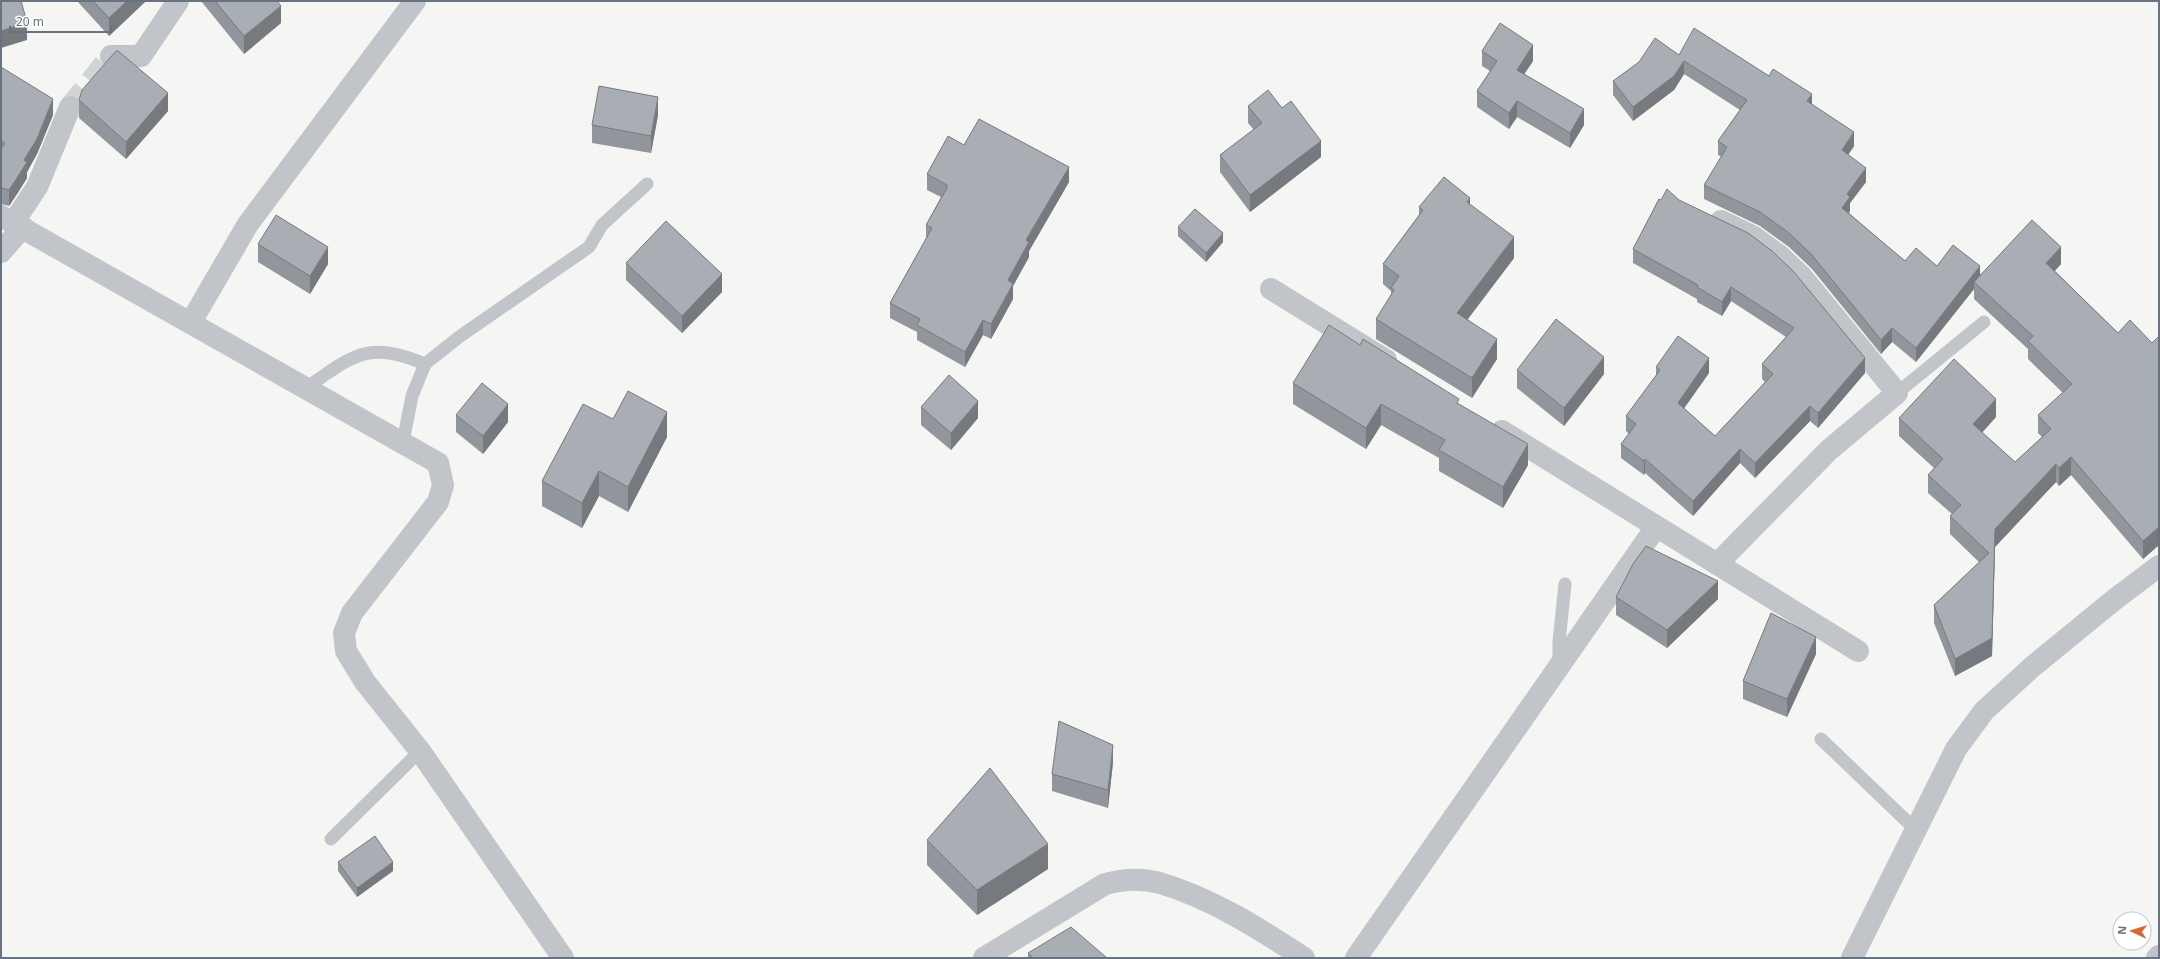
<svg xmlns="http://www.w3.org/2000/svg" width="2160" height="959" viewBox="0 0 2160 959" font-family="'Noto Sans',sans-serif">
	<style>
		.lines { fill: none; stroke-linecap: round; stroke-linejoin: round }
		.minor-tunnel { stroke: #d2d5d6; stroke-width: 22; stroke-dasharray: 22 11; stroke-linecap: butt }
		.service { stroke: #c1c4c8; stroke-width: 13 }
		.minor { stroke: #c1c4c8; stroke-width: 22 }
		.wall { fill: #90969b }
		.shaded-wall { fill: #767a7e }
		.building { fill: #a8aeb4; stroke: #767a7e }
	</style>
	<rect width="100%" height="100%" fill="#f5f6f3"/>
	<g class="lines">
		<path class="minor-tunnel" d="M70 107 111 56"/>
		<g class="service">
			<path d="M306 388C354 355 367 340 425 364"/>
			<path d="M1897 393 1984 322"/>
			<path d="M403 442 412 396 425 364 459 337 589 247 602 225 647 184"/>
			<path d="M1559 665V642L1565 584"/>
			<path d="M1821 739 1916 830"/>
			<path d="M331 839 420 751"/>
		</g>
		<g class="minor">
			<path d="M111 56H141L178 1"/>
			<path d="M1 216 438 463 443 485 438 502 352 613 344 633 346 651 365 682 420 751 563 958"/>
			<path d="M13 223 37 187 70 107"/>
			<path d="M1 252 23 227"/>
			<path d="M1271 289 1386 360"/>
			<path d="M191 322 248 224 415 1"/>
			<path d="M1502 431 1858 651"/>
			<path d="M1717 564 1829 450 1897 393 1802 277 1780 256 1754 237 1721 221"/>
			<path d="M984 958 1105 884C1123 879 1142 878 1160 883 1211 898 1260 929 1304 958"/>
			<path d="M1356 958 1656 527"/>
			<path d="M1852 958 1956 749 1984 711 2032 667 2114 600 2159 566"/>
			<path d="M2157 958 2159 956"/>
		</g>
	</g>
	<g class="wall">
		<path d="M77 1H146L109 36Z"/>
		<path d="M201 1H277L281 23 244 54Z"/>
		<path d="M1482 51 1533 61 1524 74 1584 125 1570 148 1517 117 1509 129 1477 107V91L1490 71 1482 66Z"/>
		<path d="M1679 55 1812 104 1854 146 1848 155 1866 182 1850 203V211L1849 213 1905 261 1980 274 2061 264 2055 271 2118 333 2152 343 2159 336V545L2143 559 2071 475 2059 486 2056 482 1995 547 1992 656 1955 676 1934 623V605L1979 562 1950 534V516L1952 514 1928 493V475L1934 468 1899 436V418L1996 417 1982 433 2015 462 2042 437 2038 433V415L2063 393 2028 359V349L1974 299V289L1916 362 1892 342 1881 354 1812 269 1789 247 1760 226 1704 199V185L1722 157 1718 155V141L1740 110 1684 74 1674 90 1633 121 1613 95V81Z"/>
		<path d="M1 67 53 115 37 154 27 172V178L17 194 9 206 1 204Z"/>
		<path d="M79 100 168 111 126 159 79 118Z"/>
		<path d="M1248 106 1282 108 1321 157 1250 212 1220 172V155L1254 130 1248 123Z"/>
		<path d="M658 115 651 153 592 143V125Z"/>
		<path d="M964 145 1069 182 1029 251V257L1013 286V299L991 339 983 335 965 367 917 340V332L890 318V303L926 239V225L941 197 927 190V174Z"/>
		<path d="M1659 199 1865 373 1818 428 1810 421 1755 478 1740 463 1693 516 1645 473 1644 475 1621 458V444L1629 434 1626 431V416L1656 376V367L1709 373 1684 408 1715 436 1765 382 1762 379V364L1786 337 1731 301 1722 316 1697 302V299L1633 263V249Z"/>
		<path d="M1470 205 1514 258 1468 319 1497 359 1472 398 1376 339V319L1391 295V291L1383 284V264L1419 215V207Z"/>
		<path d="M1178 227 1223 242 1206 262 1178 236Z"/>
		<path d="M258 244 328 264 310 294 258 262Z"/>
		<path d="M626 263 722 292 682 333 626 280Z"/>
		<path d="M1360 345 1459 404 1528 465 1503 508 1439 471V458L1381 425 1366 449 1293 404V383Z"/>
		<path d="M1517 370 1604 374 1564 426 1517 388Z"/>
		<path d="M921 407 978 418 951 450 921 425Z"/>
		<path d="M456 415 508 422 483 454 456 432Z"/>
		<path d="M613 419 667 437 628 512 599 496 582 528 542 506V481Z"/>
		<path d="M1616 597 1718 599 1667 648 1616 615Z"/>
		<path d="M1816 654 1787 717 1743 699V681Z"/>
		<path d="M1113 762 1108 808 1052 791V774Z"/>
		<path d="M927 840 1048 869 977 915 927 865Z"/>
		<path d="M338 862 393 871 357 897 338 871Z"/>
		<path d="M1028 953 1107 958H1028Z"/>
	</g>
	<g class="shaded-wall">
		<path d="M127 1H146L109 36V18Z"/>
		<path d="M281 6V23L244 54V36Z"/>
		<path d="M27 22V40L1 48V31Z"/>
		<path d="M1533 45V61L1517 85V70Z"/>
		<path d="M1684 61V74L1674 90 1633 121V107Z"/>
		<path d="M168 93V111L126 159V142Z"/>
		<path d="M1812 94V108L1807 101Z"/>
		<path d="M658 97V115L651 153V136Z"/>
		<path d="M53 99V115L37 154 27 172V178L17 194 9 206V190Z"/>
		<path d="M1517 101V117L1509 129V113Z"/>
		<path d="M1584 109V125L1570 148V133Z"/>
		<path d="M1854 132V146L1842 164V150Z"/>
		<path d="M1321 141V157L1250 212V195Z"/>
		<path d="M1069 167V182L1029 251V257L1013 286V299L991 339V324L1008 280 1026 240Z"/>
		<path d="M1866 168V182L1850 203V211L1842 221V208L1847 194Z"/>
		<path d="M1470 198V218L1467 202Z"/>
		<path d="M1223 233V242L1206 262V253Z"/>
		<path d="M1514 237V258L1457 333V313Z"/>
		<path d="M328 247V264L310 294V276Z"/>
		<path d="M2061 247V264L2046 280V263Z"/>
		<path d="M1980 266V280L1974 282V289L1916 362V348Z"/>
		<path d="M722 274V292L682 333V316Z"/>
		<path d="M1731 287V301L1722 316V302Z"/>
		<path d="M983 320V335L965 367V352Z"/>
		<path d="M1892 328V342L1881 354V340Z"/>
		<path d="M1497 339V359L1472 398V378Z"/>
		<path d="M1604 357V374L1564 426V408Z"/>
		<path d="M1709 358V373L1678 417V403Z"/>
		<path d="M1865 358V373L1818 428V413Z"/>
		<path d="M1996 399V417L1973 442V424Z"/>
		<path d="M978 401V418L951 450V433Z"/>
		<path d="M508 404V422L483 454V436Z"/>
		<path d="M1381 404V425L1366 449V428Z"/>
		<path d="M1810 406V421L1755 478V463Z"/>
		<path d="M667 412V437L628 512V487Z"/>
		<path d="M1528 444V465L1503 508V487Z"/>
		<path d="M1740 449V463L1693 516V501Z"/>
		<path d="M2071 457V475L2059 486V468Z"/>
		<path d="M1645 459V473L1644 475V461Z"/>
		<path d="M2056 464V482L1995 547 1992 656 1955 676V659L1992 638 1995 529Z"/>
		<path d="M599 471V496L582 528V503Z"/>
		<path d="M2159 527V545L2143 559V541Z"/>
		<path d="M1718 581V599L1667 648V630Z"/>
		<path d="M1816 637V654L1787 717V699Z"/>
		<path d="M1113 745V762L1108 808V790Z"/>
		<path d="M1048 844V869L977 915V890Z"/>
		<path d="M393 862V871L357 897V888Z"/>
	</g>
	<g class="building">
		<path d="M1 1H21L27 22 1 31Z"/>
		<path d="M93 1H127L109 18Z"/>
		<path d="M215 1H277L281 6 244 36Z"/>
		<path d="M1500 23 1533 45 1517 70 1584 109 1570 133 1517 101 1509 113 1477 91 1497 61 1482 51Z"/>
		<path d="M1694 28 1769 76 1773 69 1812 94 1807 101 1854 132 1842 150 1866 168 1847 194 1850 197 1842 208 1905 261 1916 248 1937 266 1953 245 1980 266 1916 348 1892 328 1881 340 1812 255 1789 233 1760 212 1704 185 1727 147 1718 141 1747 100 1684 61 1674 76 1633 107 1613 81 1639 62 1655 38 1679 55Z"/>
		<path d="M116 51H118L168 93 126 142 79 100 82 90Z"/>
		<path d="M1 67 53 99 37 139 24 160 27 162 17 178 9 190 1 188V149L5 143 1 141Z"/>
		<path d="M599 86 658 97 651 136 592 125Z"/>
		<path d="M1268 90 1282 108 1291 101 1321 141 1250 195 1220 155 1262 123 1248 106Z"/>
		<path d="M979 119 1069 167 1026 240 1029 242 1008 280 1013 284 991 324 983 320 965 352 917 325 920 319 890 303 932 228 926 225 947 188V185L927 174 948 136 964 145Z"/>
		<path d="M1444 177 1470 198 1467 202 1514 237 1457 313 1497 339 1472 378 1376 319 1394 290 1391 288 1399 276 1383 264 1423 210 1419 207Z"/>
		<path d="M1667 189 1679 200 1748 233 1772 251 1793 271 1865 358 1818 413 1810 406 1755 463 1740 449 1693 501 1645 459 1644 461 1621 444 1636 424 1626 416 1660 370 1656 367 1678 336 1709 358 1678 403 1715 436 1773 374 1762 364 1794 328 1731 287 1722 302 1697 287 1698 285 1633 249 1659 199 1661 200Z"/>
		<path d="M1195 209 1223 233 1206 253 1178 227Z"/>
		<path d="M276 215 328 247 310 276 258 244Z"/>
		<path d="M2032 220 2061 247 2046 263 2118 333 2130 320 2152 343 2159 336V527L2143 541 2071 457 2059 468 2056 464 1995 529 1992 638 1955 659 1934 605 1989 553 1950 516 1961 505 1928 475 1943 459 1899 418 1954 359 1996 399 1973 424 2015 462 2051 429 2038 415 2072 384 2028 341 2033 336 1974 282Z"/>
		<path d="M666 221 722 274 682 316 626 263Z"/>
		<path d="M1556 319 1604 357 1564 408 1517 370Z"/>
		<path d="M1329 325 1360 345 1363 339 1459 399 1457 403 1528 444 1503 487 1439 450 1445 440 1381 404 1366 428 1293 383Z"/>
		<path d="M949 375 978 401 951 433 921 407Z"/>
		<path d="M482 383 508 404 483 436 456 415Z"/>
		<path d="M628 391 667 412 628 487 599 471 582 503 542 481 583 404 613 419Z"/>
		<path d="M1646 546 1718 581 1667 630 1616 597 1633 564Z"/>
		<path d="M1771 613 1816 637 1787 699 1743 681Z"/>
		<path d="M1059 721 1113 745 1108 790 1052 774Z"/>
		<path d="M990 768 1048 844 977 890 927 840Z"/>
		<path d="M375 836 393 862 357 888 338 862Z"/>
		<path d="M1071 927 1107 958H1033L1028 953Z"/>
	</g>
	<rect width="2160" height="959" fill="none" stroke="#677381" stroke-width="4"/>
	<g transform="translate(2132 931) rotate(274)"><circle r="19" fill="#ffffff" stroke="#c2c7cd"/>
	<path d="M0-3L7 15L0 10L-7 15Z" fill="#d66932"/>
	<text y="-6" font-size="11" font-weight="bold" text-anchor="middle" fill="#677381">N</text>
	</g>
	<path d="M10 26v6h101v-6" fill="none" stroke="#677381" stroke-width="2"/>
	<text x="16" y="26" font-size="12" fill="#677381" stroke="#ffffff" stroke-width="3" paint-order="stroke">20 m</text>
</svg>
